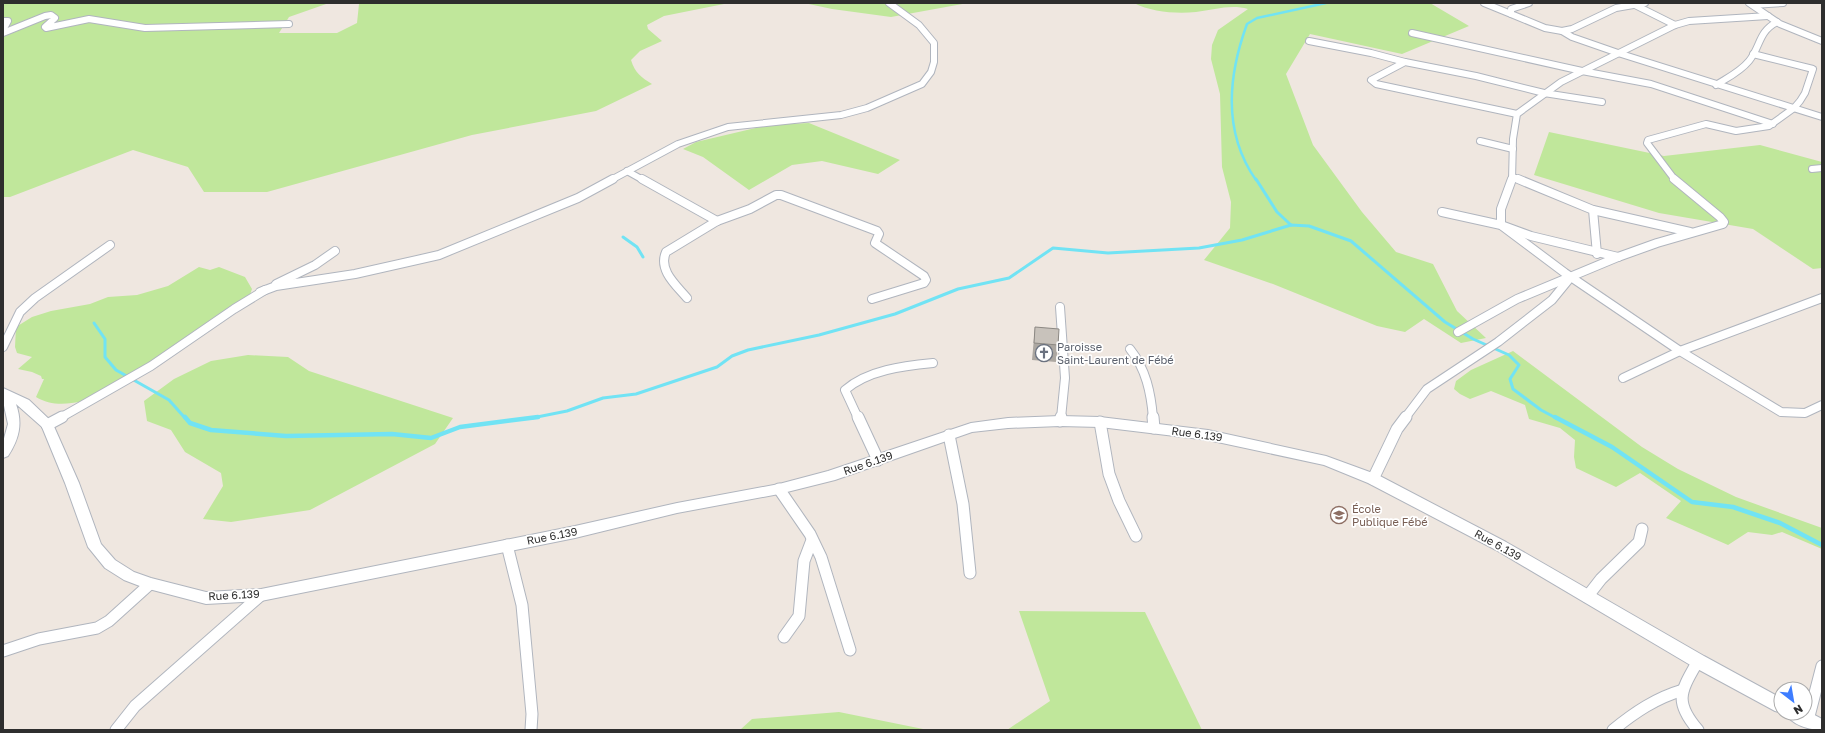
<svg xmlns="http://www.w3.org/2000/svg" width="1825" height="733" viewBox="0 0 1825 733" font-family="'Golos Text',sans-serif">
	<style>
		.green { fill: #c0e79b }
		.lines { fill: none; stroke-linecap: round; stroke-linejoin: round }
		.stream-far2 { stroke: #71e3f4; stroke-width: 2.5 }
		.stream-far1 { stroke: #71e3f4; stroke-width: 3 }
		.stream { stroke: #71e3f4; stroke-width: 4.5 }
		.minor-far2-casing { stroke: #b0b5be; stroke-width: 8 }
		.minor-far1-casing { stroke: #b0b5be; stroke-width: 10 }
		.minor-casing { stroke: #b0b5be; stroke-width: 13 }
		.tertiary-casing { stroke: #b0b5be; stroke-width: 2 }
		.minor-far2 { stroke: #fff; stroke-width: 6 }
		.minor-far1 { stroke: #fff; stroke-width: 8 }
		.minor { stroke: #fff; stroke-width: 11 }
		.tertiary { fill: #fff; fill-rule: evenodd }
		.wall { fill: #aca7a1 }
		.building { fill: #c8c2bb; stroke: #8c8883 }
		.labels { text-anchor: middle; stroke-width: 3.5; stroke-linejoin: round; paint-order: stroke }
		.worship-label { font-size: 11px; fill: #5b616d; stroke: #fff; text-anchor: start }
		.street-label { font-size: 11px; fill: #2e2e2e; stroke: #fff }
		.education-label { font-size: 11px; fill: #785e54; stroke: #fff; text-anchor: start }
	</style>
	<rect width="100%" height="100%" fill="#efe7e0"/>
	<g class="green">
		<path d="M3 3H329L289 17 279 33H337L357 23 359 4 357 3H729L664 16 647 25 648 29 662 41 640 51 631 60C635 73 641 77 652 84L596 111 472 135 267 192H204L188 167 133 150 10 197H3Z"/>
		<path d="M804 3H968L891 17 832 9Z"/>
		<path d="M1134 3H1430L1469 26 1402 54 1310 34 1286 74 1313 145 1362 212 1396 252 1433 264 1457 311 1486 338 1461 343 1424 319 1405 332 1377 326 1273 284 1204 260 1230 228 1231 202 1222 167 1220 94 1211 59 1212 45 1218 30 1248 9C1230 4 1214 10 1196 12 1176 14 1151 12 1134 3Z"/>
		<path d="M809 123 900 160 878 174 822 161 792 165 749 190 703 157 683 149 696 142 768 125Z"/>
		<path d="M1549 132 1664 156 1760 145 1822 162V268L1813 269 1753 229 1659 213 1534 175Z"/>
		<path d="M199 267 210 270 219 267 245 277 252 289 247 303 101 395C81 403 55 409 36 397L44 379H42L41 376 32 372 18 369 32 357 17 353 15 347 16 327 32 317 51 311 90 304 108 297 137 295 168 286Z"/>
		<path d="M1513 351 1642 447 1678 469 1736 497 1822 528V549L1782 532 1772 535 1748 532 1728 545 1666 518 1681 501 1640 473 1616 487 1576 468 1574 457 1575 440 1560 428 1529 419 1525 405 1491 391 1470 399 1460 394 1454 389 1456 381 1471 370Z"/>
		<path d="M248 355 288 357 309 371 453 418 435 444 310 510 231 522 203 519 223 486 221 473 185 452 171 430 147 421 144 401 174 379 211 361Z"/>
		<path d="M1019 611 1145 612 1202 730H1007L1050 701Z"/>
		<path d="M839 712 928 730H740L752 719Z"/>
	</g>
	<g class="lines">
		<path class="stream-far2" d="M1256 180C1223 133 1228 76 1247 24L1257 18 1326 3"/>
		<g class="stream-far1">
			<path d="M1256 179 1277 212 1291 225"/>
			<path d="M623 237 637 247 643 257"/>
			<path d="M94 323 105 339V357L116 370 169 400 185 418"/>
			<path d="M532 418 567 411 603 398 636 394 717 367 732 356 748 350 819 335 895 314 958 289 1009 278 1053 248 1108 253 1199 248 1242 240 1291 225 1309 226 1351 241 1445 322 1473 339 1509 355 1519 365 1510 379 1513 389 1541 410 1556 418"/>
		</g>
		<g class="stream">
			<path d="M185 417 190 423 211 430 286 436 392 434 431 438 460 427 538 417"/>
			<path d="M1555 417 1612 447 1692 502 1733 507 1780 523 1822 545"/>
		</g>
		<g class="minor-far2-casing">
			<g id="minor-far2">
				<path d="M1484 3 1511 14"/>
				<path d="M1529 3 1511 9V14L1545 28 1562 31"/>
				<path d="M1645 3 1616 8 1572 29 1562 31 1572 37 1618 53 1822 117"/>
				<path d="M1749 3 1780 24 1822 41"/>
				<path d="M1633 4 1675 25"/>
				<path d="M1753 5 1783 3"/>
				<path d="M3 21H8L3 30"/>
				<path d="M3 33 45 16 51 15 55 18 45 27 46 28 89 19 145 28 289 24"/>
				<path d="M1412 33 1582 71 1651 84 1773 124"/>
				<path d="M1309 41 1371 53 1405 62"/>
				<path d="M1716 85C1727 78 1740 72 1749 61 1761 46 1758 32 1777 22"/>
				<path d="M1517 114 1376 84 1371 80 1405 62 1476 76 1544 93 1602 102"/>
				<path d="M1480 141 1513 149"/>
				<path d="M1812 169 1822 168"/>
				<path d="M627 171 643 180"/>
				<path d="M1513 177 1520 180"/>
				<path d="M611 180 678 144 728 127 841 115 867 108 922 84 931 72 934 62V43L919 25 889 3"/>
				<path d="M1512 180 1513 139 1517 114 1561 82 1675 25 1689 21 1768 16"/>
				<path d="M1675 180 1647 143 1648 140 1706 124 1736 131 1769 126 1794 108 1800 101 1805 93 1813 69 1753 54"/>
			</g>
		</g>
		<g class="minor-far1-casing">
			<g id="minor-far1">
				<path d="M642 179 717 221"/>
				<path d="M1512 179 1501 209V225L1531 236 1618 257"/>
				<path d="M1518 179 1593 210 1597 254"/>
				<path d="M1593 210 1690 232"/>
				<path d="M1442 212 1501 225 1565 273 1680 351 1781 412 1805 413 1822 405"/>
				<path d="M276 284 315 265 335 251"/>
				<path d="M260 292 276 286 355 274 439 255 578 198 613 179"/>
				<path d="M687 298C676 285 658 270 666 252L717 221 750 209 776 195H781L877 231 879 234 875 243 924 276 926 280 924 283 872 299"/>
				<path d="M1060 307 1065 378 1061 418"/>
				<path d="M1458 332 1517 299 1618 257 1657 243 1723 224 1724 222 1720 217 1674 179"/>
				<path d="M3 347 20 312 35 298 110 245"/>
				<path d="M1130 349C1146 369 1151 393 1153 418"/>
				<path d="M1623 378 1680 351 1822 298"/>
				<path d="M60 418 151 366 234 309 265 290"/>
				<path d="M858 418 845 390C868 370 903 366 933 363"/>
				<path d="M1405 418 1427 389 1498 342 1552 300 1570 278"/>
			</g>
		</g>
		<g class="minor-casing">
			<g id="minor">
				<path d="M858 417 878 460"/>
				<path d="M1153 417 1154 428"/>
				<path d="M1060 421 1061 417"/>
				<path d="M1100 422 1109 474 1119 501 1136 536"/>
				<path d="M47 425 62 417"/>
				<path d="M949 435 963 504 970 573"/>
				<path d="M1373 479 1397 429 1406 417"/>
				<path d="M779 489 810 534 821 557 850 650"/>
				<path d="M507 545 522 605 532 714 531 730"/>
				<path d="M1587 597 1601 579 1639 542 1642 529"/>
				<path d="M784 637 799 616 804 561 812 540"/>
				<path d="M3 651 39 639 97 628 109 621 150 584"/>
				<path d="M1698 661C1681 691 1673 701 1698 730"/>
				<path d="M1808 720 1822 666"/>
				<path d="M116 730 135 706 261 595"/>
				<path d="M1613 730C1635 712 1656 698 1683 690"/>
			</g>
		</g>
		<g class="tertiary-casing">
			<g id="tertiary">
				<path d="M3 388 29 400 52 422 79 483 101 544 115 560 134 572 151 578 206 592 261 589 575 526 677 503 779 484 828 471 971 423 1008 418 1060 416 1100 417 1208 430 1326 456 1378 475 1506 542 1704 656 1781 698 1782 713 1775 711 1692 666 1496 550 1368 483 1324 465 1208 440 1100 427 1060 426 1008 428 972 432 835 480 779 494 677 513 575 538 261 601 206 604 145 588 124 580 105 568 88 547 65 483 42 427 16 404C23 424 19 439 8 456L3 458V442L8 424 3 401Z"/>
				<path d="M1805 710 1822 719V730C1810 730 1791 725 1786 713H1805Z"/>
			</g>
		</g>
		<use href="#minor-far2" class="minor-far2"/>
		<use href="#minor-far1" class="minor-far1"/>
		<use href="#minor" class="minor"/>
		<use href="#tertiary" class="tertiary"/>
	</g>
	<path class="wall" d="M1035 327 1058 345 1056 362 1032 360Z"/>
	<path class="building" d="M1035 327 1059 329 1058 345 1034 343Z"/>
	<defs>
		<g id="church-ring" transform="scale(0.9)"><circle r="9.5" fill="#fff" stroke="#6b7280" stroke-width="1.5"/><path d="M-1.2-6h2.4v3.5h3.3v2.4h-3.3V6h-2.4V-.1h-3.3v-2.4h3.3Z" fill="#6b7280"/></g>
		<g id="school-ring" transform="scale(0.9)"><circle r="9.5" fill="#fff" stroke="#8d6e63" stroke-width="1.5"/><path d="M0-5L7-2L0 1L-7-2ZM-4 1L0 2.5L4 1V4Q0 6-4 4Z" fill="#8d6e63"/></g>
	</defs>
	<g fill-rule="evenodd">
		<use href="#church-ring" x="1044" y="353"/>
		<use href="#school-ring" x="1339" y="515"/>
	</g>
	<g class="labels">
		<g class="worship-label">
			<text x="1057" y="351">Paroisse<tspan x="1057" dy="13">Saint-Laurent de Fébé</tspan></text>
		</g>
		<g class="street-label">
			<text transform="translate(1197 434) rotate(8)" y="4">Rue 6.139</text>
			<text transform="translate(868 463) rotate(-19)" y="4">Rue 6.139</text>
			<text transform="translate(552 536) rotate(-11)" y="4">Rue 6.139</text>
			<text transform="translate(1498 545) rotate(29)" y="4">Rue 6.139</text>
			<text transform="translate(234 595) rotate(-3)" y="4">Rue 6.139</text>
		</g>
		<g class="education-label">
			<text x="1352" y="513">École<tspan x="1352" dy="13">Publique Fébé</tspan></text>
		</g>
	</g>
	<rect width="1825" height="733" fill="none" stroke="#2e2e2e" stroke-width="8"/>
	<g transform="translate(1793 701) rotate(149)"><circle r="19" fill="#ffffff" stroke="#ababab"/>
	<path d="M0-3L7 15L0 10L-7 15Z" fill="#3e7dff"/>
	<text y="-6" font-size="11" font-weight="bold" text-anchor="middle" fill="#2e2e2e">N</text>
	</g>
</svg>
